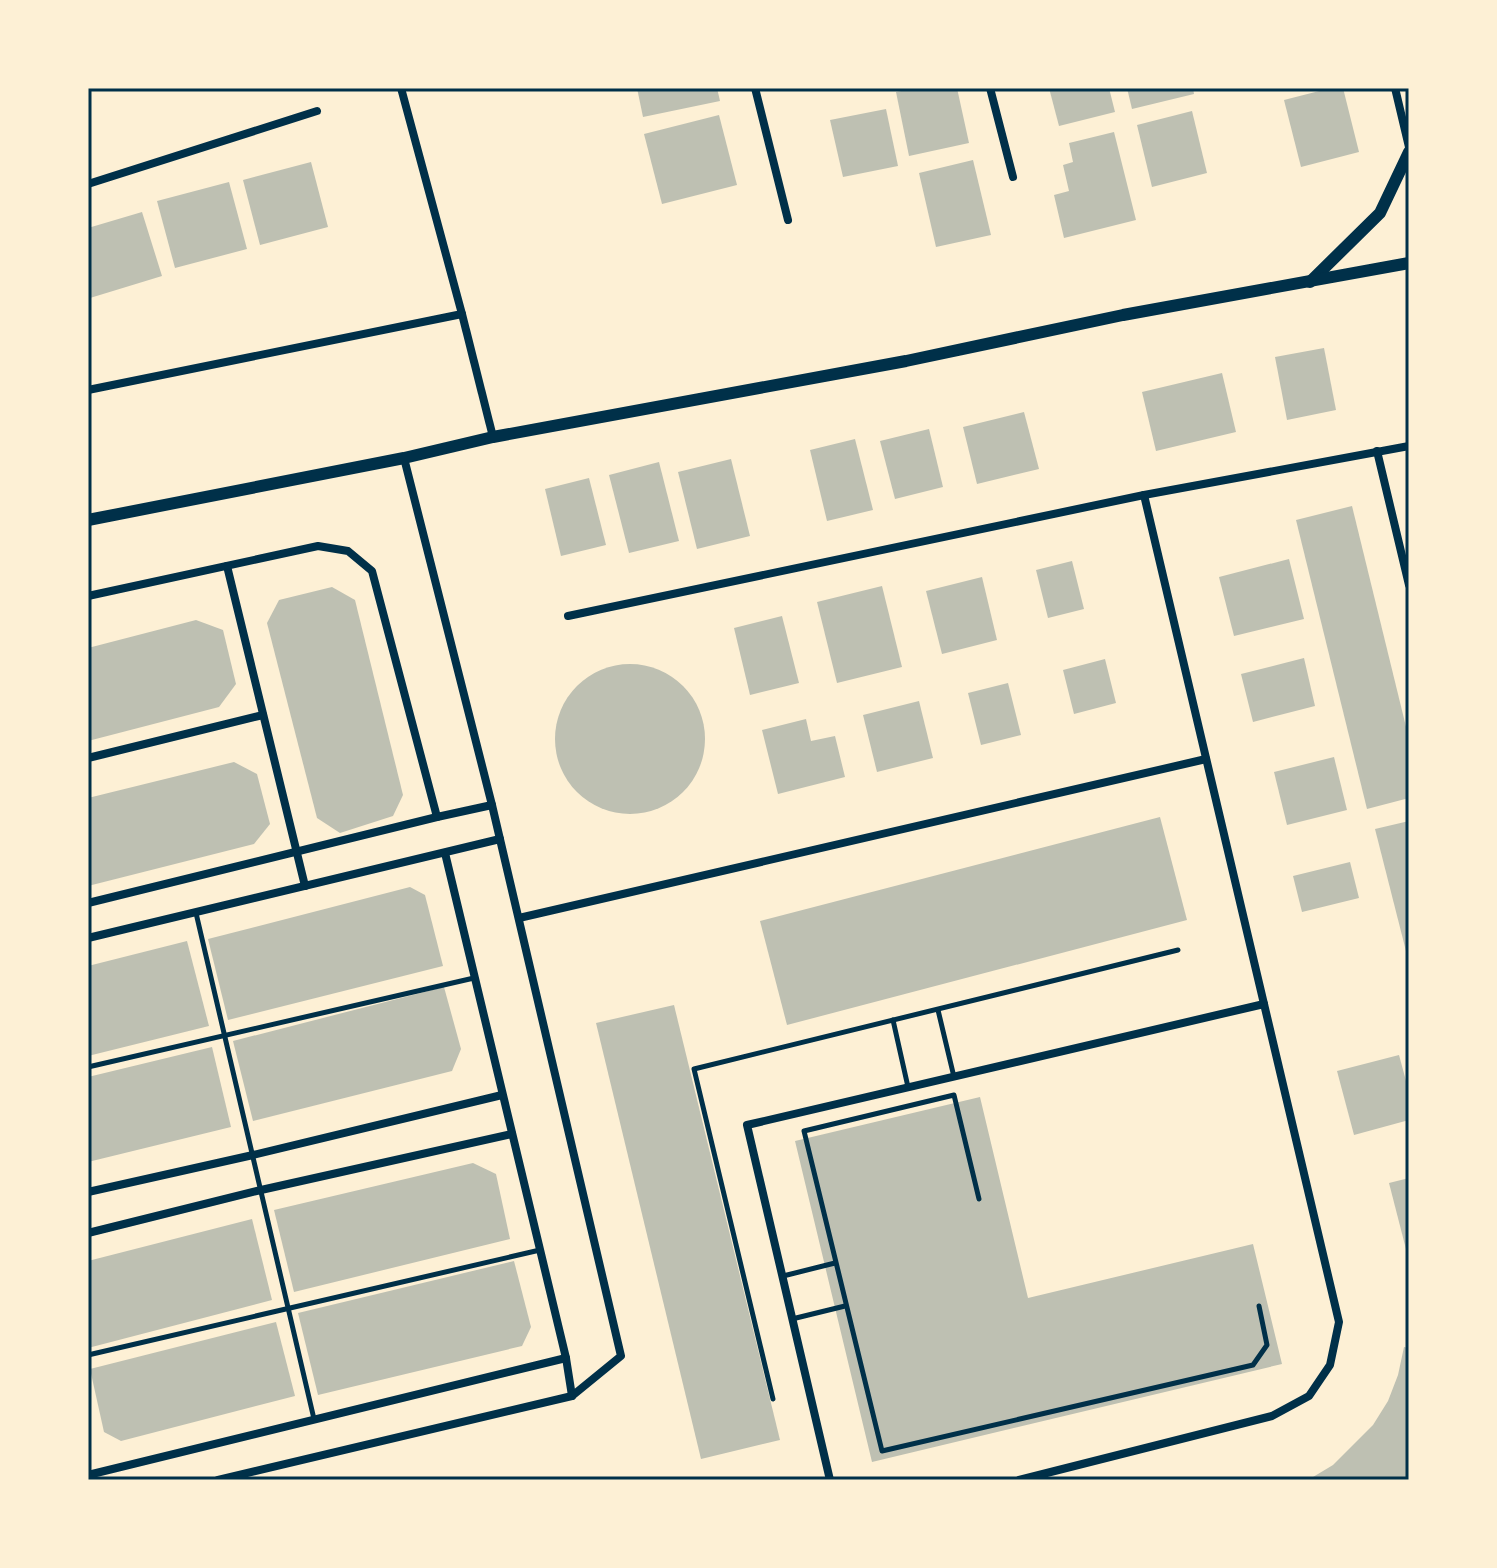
<svg xmlns="http://www.w3.org/2000/svg" width="1497" height="1568" viewBox="0 0 1497 1568" font-family="'Source Sans 3',sans-serif">
	<style>
		.building { fill: #bec0b2 }
		.lines { fill: none; stroke-linecap: round; stroke-linejoin: round }
		.service { stroke: #003049; stroke-width: 5 }
		.minor { stroke: #003049; stroke-width: 8 }
		.tertiary { stroke: #003049; stroke-width: 12 }
		.neatline { fill: none; stroke: #003049; stroke-width: 3 }
	</style>
	<rect width="100%" height="100%" fill="#fdf0d5"/>
	<g class="building">
		<path d="M637 88H717L720 101 643 117Z"/>
		<path d="M917 88H957L969 143 909 156 896 92Z"/>
		<path d="M1049 88H1109L1115 112 1059 126Z"/>
		<path d="M1127 88H1193L1194 94 1132 109Z"/>
		<path d="M1331 88H1343L1359 152 1301 167 1284 100Z"/>
		<path d="M886 109 898 166 843 177 830 120Z"/>
		<path d="M1192 111 1207 173 1152 187 1137 125Z"/>
		<path d="M719 115 737 185 662 204 644 134Z"/>
		<path d="M1114 132 1136 220 1064 238 1054 195 1069 191 1063 165 1073 162 1069 143Z"/>
		<path d="M973 160 991 235 936 247 919 173Z"/>
		<path d="M311 162 328 227 260 245 243 180Z"/>
		<path d="M229 182 247 249 175 268 157 201Z"/>
		<path d="M142 212 162 276 90 298 88 291V228Z"/>
		<path d="M1324 348 1336 410 1287 420 1275 357Z"/>
		<path d="M1222 373 1236 432 1156 451 1142 392Z"/>
		<path d="M1024 412 1039 469 977 484 963 427Z"/>
		<path d="M929 429 943 487 895 499 880 441Z"/>
		<path d="M855 439 873 510 827 521 810 450Z"/>
		<path d="M731 459 750 536 697 549 678 472Z"/>
		<path d="M659 462 679 541 629 553 609 475Z"/>
		<path d="M589 478 606 545 561 556 545 489Z"/>
		<path d="M1352 506 1409 739V798L1367 809 1296 520Z"/>
		<path d="M1289 559 1304 619 1234 636 1219 577Z"/>
		<path d="M1072 561 1084 609 1048 618 1036 570Z"/>
		<path d="M982 577 997 640 942 654 926 591Z"/>
		<path d="M882 586 902 667 837 683 817 602Z"/>
		<path d="M332 587 355 600 403 795 393 816 340 833 317 818 267 623 279 600Z"/>
		<path d="M782 616 799 683 750 695 734 628Z"/>
		<path d="M196 620 223 630 236 684 219 707 88 741V648Z"/>
		<path d="M1304 658 1315 706 1253 722 1241 674Z"/>
		<path d="M1105 659 1116 703 1074 714 1063 670Z"/>
		<circle cx="630" cy="739" r="75"/>
		<path d="M1008 683 1021 735 981 745 968 693Z"/>
		<path d="M919 701 933 758 877 772 863 715Z"/>
		<path d="M806 719 811 741 835 736 845 777 778 794 762 730Z"/>
		<path d="M1334 757 1347 810 1287 825 1274 772Z"/>
		<path d="M234 762 257 774 270 824 254 844 88 886V798Z"/>
		<path d="M1160 817 1187 920 787 1025 760 921Z"/>
		<path d="M1409 821V959H1408L1375 829Z"/>
		<path d="M1350 862 1359 898 1302 912 1293 876Z"/>
		<path d="M410 887 425 895 443 966 228 1020 208 939Z"/>
		<path d="M187 941 209 1026 88 1056V966Z"/>
		<path d="M444 987 461 1049 452 1071 253 1121 233 1041Z"/>
		<path d="M674 1005 780 1440 701 1459 596 1023Z"/>
		<path d="M212 1047 231 1127 88 1162V1077Z"/>
		<path d="M1399 1055 1409 1092V1120L1354 1135 1337 1071Z"/>
		<path d="M980 1097 1028 1298 1253 1244 1282 1364 872 1462 795 1141Z"/>
		<path d="M473 1163 496 1174 510 1239 294 1292 274 1210Z"/>
		<path d="M1409 1178V1257H1408L1389 1183Z"/>
		<path d="M252 1219 272 1300 88 1348V1261Z"/>
		<path d="M514 1261 531 1327 522 1346 318 1395 298 1313Z"/>
		<path d="M276 1322 295 1396 121 1441 104 1432 90 1369Z"/>
		<path d="M1404 1347 1409 1348V1480H1308L1333 1465 1373 1425 1388 1401 1398 1375Z"/>
	</g>
	<g class="lines">
		<g class="service">
			<path d="M196 913 314 1419"/>
			<path d="M938 1010 954 1077"/>
			<path d="M893 1020 908 1087"/>
			<path d="M88 1067 474 978"/>
			<path d="M979 1199 954 1095 804 1131 882 1451 1253 1365 1267 1345 1259 1306"/>
			<path d="M783 1276 835 1263"/>
			<path d="M792 1319 845 1306"/>
			<path d="M88 1355 540 1250"/>
			<path d="M773 1399 694 1069 1178 950"/>
		</g>
		<g class="minor">
			<path d="M755 88 788 220"/>
			<path d="M990 88 1013 177"/>
			<path d="M1395 88 1409 147"/>
			<path d="M88 184 317 111"/>
			<path d="M462 314 493 437"/>
			<path d="M88 390 462 314 401 88"/>
			<path d="M1377 451 1409 585"/>
			<path d="M227 566 305 886"/>
			<path d="M88 596 318 546 348 551 372 571 437 817"/>
			<path d="M568 616 1144 495 1409 446"/>
			<path d="M88 758 263 715"/>
			<path d="M445 853 566 1358 572 1396"/>
			<path d="M88 903 437 817 492 805"/>
			<path d="M519 918 1206 759"/>
			<path d="M88 938 500 839"/>
			<path d="M88 1192 253 1155 502 1095"/>
			<path d="M88 1233 261 1190 512 1134"/>
			<path d="M88 1475 566 1358"/>
			<path d="M218 1480 572 1396 621 1356 492 805 404 458"/>
			<path d="M830 1480 747 1125 1264 1004"/>
			<path d="M1019 1480 1272 1416 1309 1396 1330 1365 1339 1322 1144 495"/>
		</g>
		<g class="tertiary">
			<path d="M1310 282 1380 213 1409 152"/>
			<path d="M88 520 404 458 493 437 906 361 1123 315 1409 263"/>
		</g>
	</g>
	<rect width="1497" height="1568" fill="none" stroke="#fdf0d5" stroke-width="180"/>
	<rect x="90" y="90" width="1317" height="1388" class="neatline"/>
</svg>
